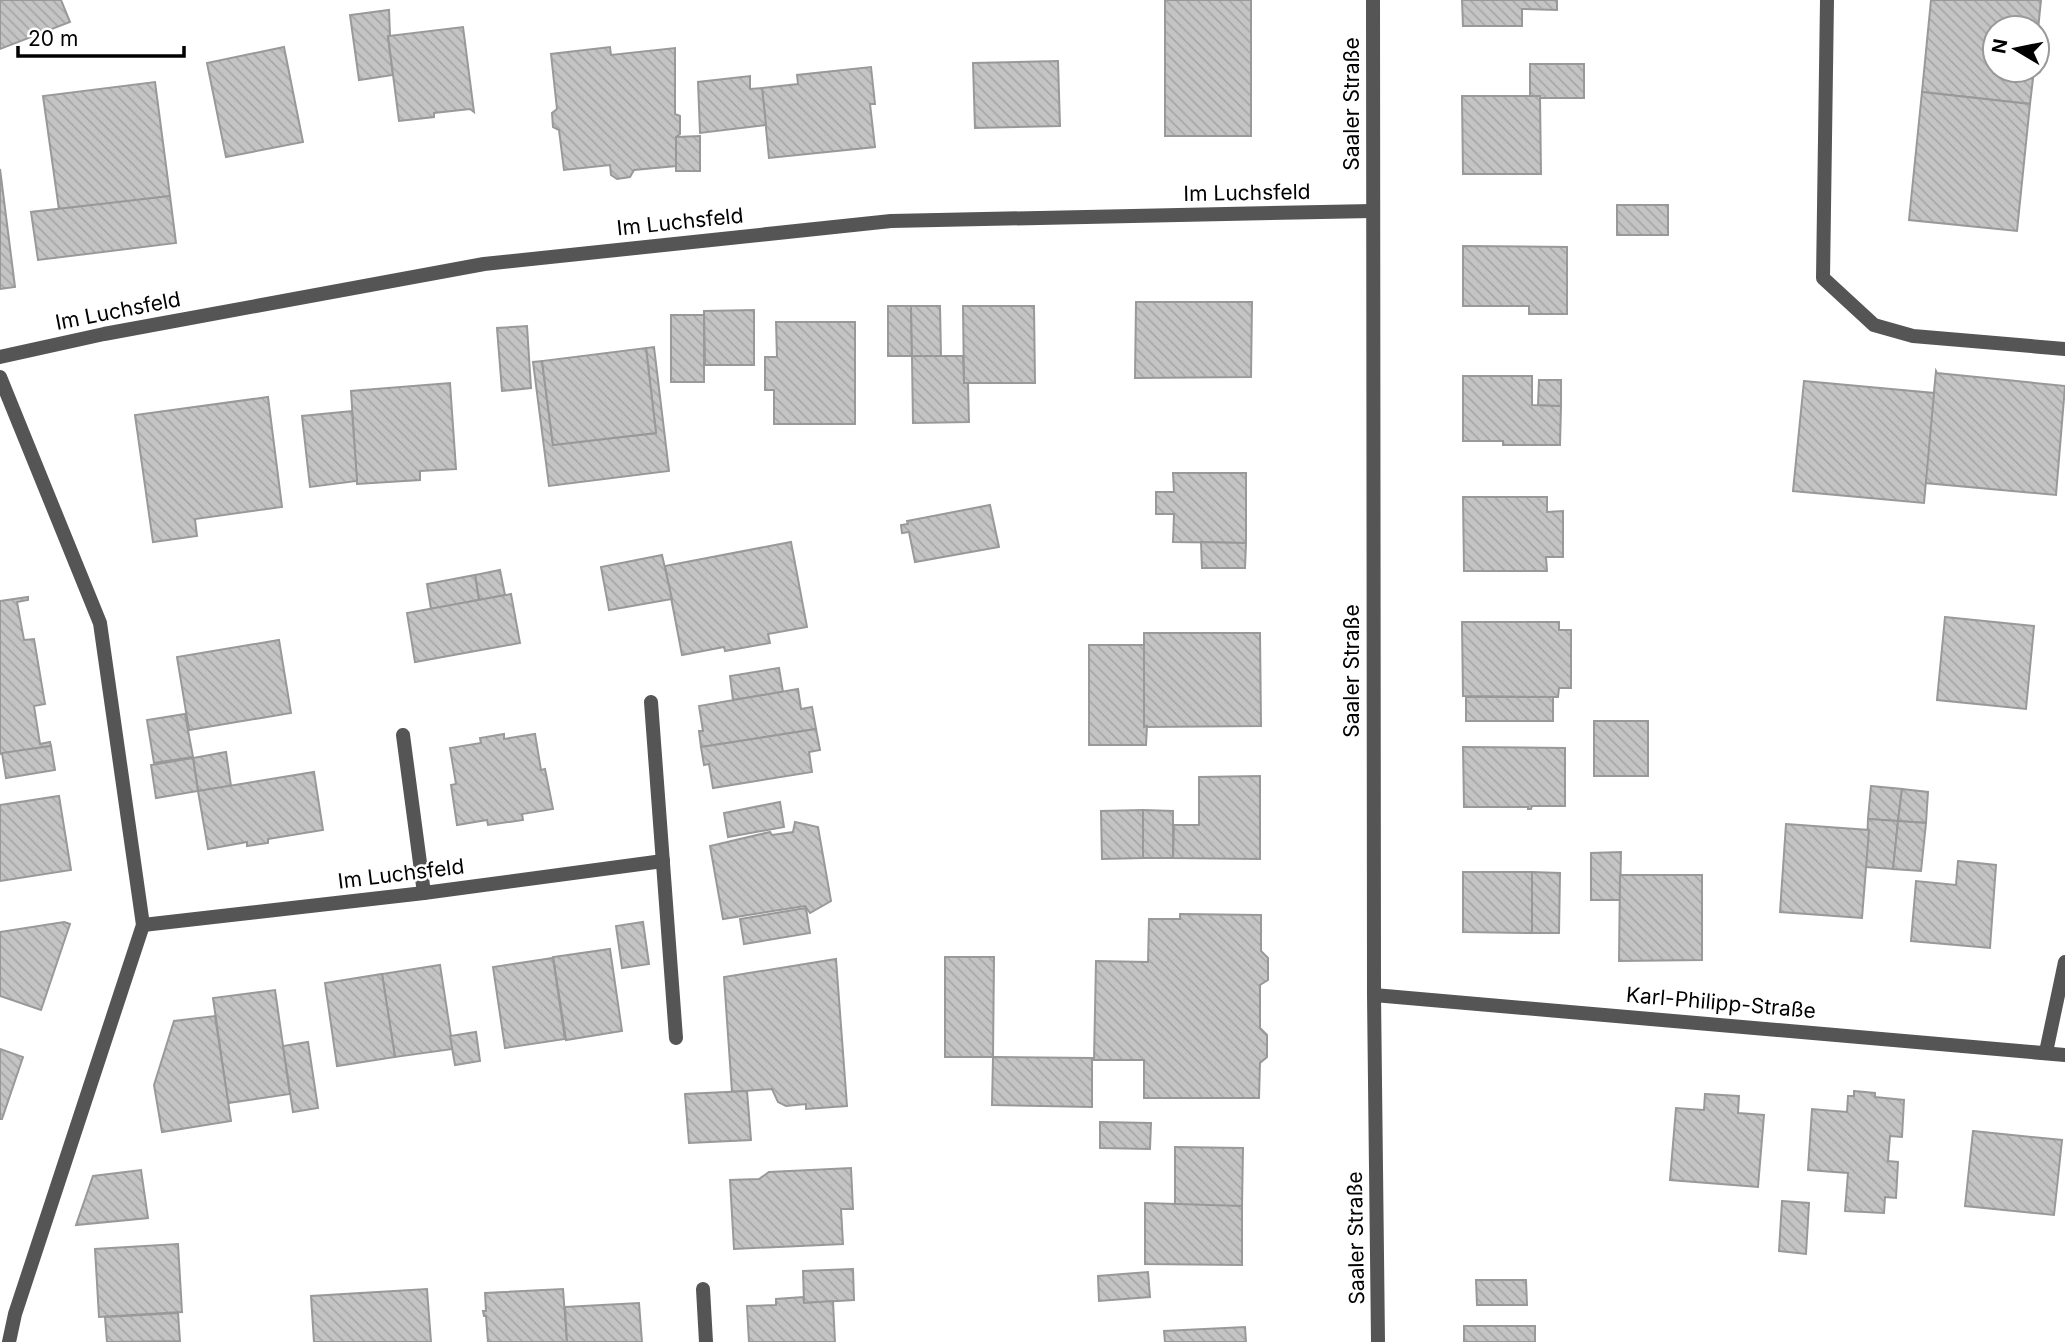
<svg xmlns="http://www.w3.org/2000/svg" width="2065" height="1342" viewBox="0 0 2065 1342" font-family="Inter,sans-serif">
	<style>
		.building { fill: url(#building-back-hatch); stroke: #999; stroke-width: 2 }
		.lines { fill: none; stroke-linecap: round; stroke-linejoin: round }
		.service { stroke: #555; stroke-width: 14 }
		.minor { stroke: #555; stroke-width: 14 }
		.tertiary { stroke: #555; stroke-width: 14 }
		.labels { text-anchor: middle; stroke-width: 5; stroke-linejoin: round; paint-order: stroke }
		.street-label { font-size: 21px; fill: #000; stroke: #fff }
	</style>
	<defs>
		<pattern id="building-back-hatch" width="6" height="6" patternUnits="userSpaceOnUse" patternTransform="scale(1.75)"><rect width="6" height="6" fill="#c4c4c4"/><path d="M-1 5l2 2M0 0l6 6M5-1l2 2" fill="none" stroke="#a7a7a7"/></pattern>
	</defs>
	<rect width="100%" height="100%" fill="#fff"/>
	<g class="building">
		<path d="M0 0H61L70 22 0 49Z"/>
		<rect x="1165" y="0" width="86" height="136"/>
		<path d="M1462 0H1557V10L1522 9V26H1463Z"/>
		<path d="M1931 0H2041L2037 40V28H1995V70H2034L2030 104 1922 92Z"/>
		<path d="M389 10 390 35 388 36 393 75 359 80 350 15Z"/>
		<path d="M463 27 474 112 470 109 434 113V117L399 121 388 36Z"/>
		<path d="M284 47 303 142 226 157 207 63Z"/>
		<path d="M610 47 611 55 675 48V114L680 116V134L676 137V166L634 170 630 177 617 179 611 175 610 165 564 170 559 130 553 127 552 113 557 109 551 54Z"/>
		<path d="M1058 61 1060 126 975 128 973 63Z"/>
		<path d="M1530 64H1584V98H1539L1540 96H1530Z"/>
		<path d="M871 67 875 104H870L875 147 769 158 762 88 798 84 797 75Z"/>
		<path d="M750 76V89L762 88 766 125 700 133 698 82Z"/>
		<path d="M155 82 170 196 59 210 43 96Z"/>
		<path d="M1922 92 2030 104 2017 231 1909 220Z"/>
		<path d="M1462 96H1540L1541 174H1463Z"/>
		<path d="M700 136V171H676V137Z"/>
		<path d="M0 169 15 287 0 289Z"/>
		<path d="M170 196 176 243 38 260 31 212Z"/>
		<rect x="1617" y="205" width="51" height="30"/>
		<path d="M1463 246 1567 247V314H1529V306H1463Z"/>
		<path d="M1136 302H1252L1251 377 1135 378Z"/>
		<path d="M888 306H911L912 356H888Z"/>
		<path d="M911 306H940L941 356H912Z"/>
		<path d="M963 306H1034L1035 383H964Z"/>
		<path d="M754 310V365H705L704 311Z"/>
		<rect x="671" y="315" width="33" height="67"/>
		<path d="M776 322H855V424H774V390H765V357H777Z"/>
		<path d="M527 326 531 388 502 391 497 328Z"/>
		<path d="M654 347 669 471 549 486 533 362 542 361 553 445 656 433 646 348Z"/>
		<path d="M646 348 656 433 553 445 542 361Z"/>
		<path d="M912 356H963L964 383H968L969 422 913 423Z"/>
		<path d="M1936 371 1937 373 2065 386 2056 495 1925 483Z"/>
		<path d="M1463 376H1532V405L1561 406 1560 445H1503V441H1463Z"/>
		<path d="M1539 380H1561V406L1538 405Z"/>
		<path d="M1804 381 1934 393 1924 503 1793 491Z"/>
		<path d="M450 383 456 469 420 471V480L357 484 351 391Z"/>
		<path d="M268 397 282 507 195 519 197 536 153 542 135 415Z"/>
		<path d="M352 411 357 481 310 487 302 416Z"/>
		<path d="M1173 473H1246V543L1173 542 1174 514H1156V492H1174Z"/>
		<path d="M1463 497H1547V512L1563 511V557H1546L1547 571H1464Z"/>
		<path d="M990 505 999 547 915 562 909 532 902 533 901 525 908 524 907 521Z"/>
		<path d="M791 542 807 627 768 634 770 643 725 651 724 647 682 655 665 566Z"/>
		<path d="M1201 542 1246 543 1245 568H1202Z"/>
		<path d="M662 555 672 599 609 610 601 567Z"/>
		<path d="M500 570 505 595 479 600 475 575Z"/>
		<path d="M475 575 479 600 431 609 427 584Z"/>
		<path d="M511 594 520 643 415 662 407 613Z"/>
		<path d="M28 597V600L17 602 24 640 34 639 45 704 34 706 40 744 50 742 51 746 0 754V601Z"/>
		<path d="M1945 617 2034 626 2026 709 1937 700Z"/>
		<path d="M1462 622H1559V630H1571V688H1559L1558 697 1463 696Z"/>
		<path d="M1144 633H1260L1261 726 1144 727Z"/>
		<path d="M279 640 291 713 189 730 177 657Z"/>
		<path d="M1089 645H1144V727L1147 726 1146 745H1089Z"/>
		<path d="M779 668 783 692 733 700 730 676Z"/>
		<path d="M798 689 801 709 812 707 816 729 701 747 699 731H703L699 706Z"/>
		<rect x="1466" y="697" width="87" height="24"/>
		<path d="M185 714 193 757 154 763 147 720Z"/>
		<rect x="1594" y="721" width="54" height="55"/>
		<path d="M816 729 820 750 809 752 812 772 713 788 709 764 704 765 701 747Z"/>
		<path d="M504 734V739L535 734 541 770 545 769 553 809 522 814 523 820 488 825 487 820 457 825 451 785 456 784 450 748 481 743 480 738Z"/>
		<path d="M51 746 55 770 6 778 2 753Z"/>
		<path d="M1463 747 1565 748V806H1532L1531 809H1528V807H1464Z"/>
		<path d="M226 752 231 786 198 791 193 758Z"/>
		<path d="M193 758 198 791 156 798 151 765Z"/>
		<path d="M314 772 323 830 268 839V843L247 846V842L208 849 198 791Z"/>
		<path d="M1260 776V859L1173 858 1174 825H1199V777Z"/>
		<path d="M1871 786 1902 789 1898 821 1868 819Z"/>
		<path d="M1902 789 1928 792 1926 823 1898 821Z"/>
		<path d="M59 796 71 870 0 881V805Z"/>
		<path d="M780 802 784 827 728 837 724 813Z"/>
		<path d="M1143 810V858L1102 859 1101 811Z"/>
		<path d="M1143 810 1173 811V858H1143Z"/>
		<path d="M1868 819 1898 821 1893 869 1866 867Z"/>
		<path d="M1898 821 1926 823 1921 871 1893 869Z"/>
		<path d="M795 822 818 827 831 901 810 913 805 906 723 919 710 846 770 832 772 835 793 832Z"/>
		<path d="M1786 824 1869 830 1862 918 1780 912Z"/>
		<path d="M1621 852 1620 900H1591V853Z"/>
		<path d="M1958 861 1996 865 1990 948 1911 941 1916 881 1956 885Z"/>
		<path d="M1463 872H1532V933L1463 932Z"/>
		<path d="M1532 872 1560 873 1559 933H1532Z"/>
		<path d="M1620 875H1702V960L1619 961Z"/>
		<path d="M806 908 810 933 744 944 740 919Z"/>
		<path d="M1180 914 1261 915V951L1268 958V980L1260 985V1028L1267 1035V1057L1260 1063 1259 1098H1144V1060H1094L1096 961 1148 962 1149 919H1180Z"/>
		<path d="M64 922 70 924 41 1010 0 996V932Z"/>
		<path d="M643 922 649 964 622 968 616 926Z"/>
		<path d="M610 949 622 1031 566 1040 553 957Z"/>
		<path d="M945 957H994L993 1057H945Z"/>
		<path d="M553 958 565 1039 505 1048 493 967Z"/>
		<path d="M836 959 847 1106 806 1109V1104L786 1106 778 1102 772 1089 732 1092 724 977Z"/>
		<path d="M440 965 453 1049 395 1057 382 974Z"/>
		<path d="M382 974 395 1057 337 1066 325 983Z"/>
		<path d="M275 990 290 1094 228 1103 213 998Z"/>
		<path d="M215 1016 231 1121 162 1132 154 1085 174 1021Z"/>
		<path d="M476 1032 480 1061 455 1065 450 1036Z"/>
		<path d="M308 1042 318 1108 293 1112 283 1046Z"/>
		<path d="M0 1049 23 1057 2 1119H0Z"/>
		<path d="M993 1057 1092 1058V1107L992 1105Z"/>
		<path d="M747 1091 751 1140 689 1143 685 1094Z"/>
		<path d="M1854 1091 1875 1093V1097L1904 1100 1902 1137 1890 1136 1888 1161 1898 1162 1896 1198 1885 1197 1884 1213 1845 1211 1848 1173 1808 1170 1812 1109 1847 1112 1848 1096H1854Z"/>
		<path d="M1705 1094 1739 1096 1738 1113 1764 1115 1758 1187 1670 1180 1676 1108 1704 1110Z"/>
		<path d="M1100 1122 1151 1123 1150 1149 1100 1148Z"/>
		<path d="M1973 1131 2062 1140 2054 1215 1965 1206Z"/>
		<path d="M1175 1147 1243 1148 1242 1206H1175Z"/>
		<path d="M851 1168 853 1209H841L843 1244 734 1249 730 1180 759 1179 769 1172Z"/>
		<path d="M141 1170 148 1218 76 1225 93 1176Z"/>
		<path d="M1782 1201 1809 1203 1806 1254 1779 1251Z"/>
		<path d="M1145 1203 1242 1206V1265L1145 1264Z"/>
		<path d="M178 1244 182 1312 99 1317 95 1249Z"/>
		<path d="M853 1269 854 1300 804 1303 803 1271Z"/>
		<path d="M1148 1272 1150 1297 1099 1301 1098 1276Z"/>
		<path d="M1476 1280H1526L1527 1305H1477Z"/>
		<path d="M427 1289 431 1342H314L311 1296Z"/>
		<path d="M563 1289 567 1342H488L486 1316H484L483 1311H486L485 1293Z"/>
		<path d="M803 1297 804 1303 833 1301 835 1342H749L747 1306 776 1305V1299Z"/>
		<path d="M639 1303 642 1342H567L565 1307Z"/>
		<path d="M178 1313 180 1341 107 1342 105 1317Z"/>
		<rect x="1464" y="1326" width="71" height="16"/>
		<path d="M1245 1327 1246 1342H1165L1164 1331Z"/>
	</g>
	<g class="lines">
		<g class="service">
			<path d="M1827 0 1823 278 1874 325 1913 336 2065 349"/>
			<path d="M403 735 424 893"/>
		</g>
		<g class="minor">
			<path d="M0 357 104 334 484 264 891 221 1372 211"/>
			<path d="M0 377 100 623 143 925 15 1314 9 1342"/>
			<path d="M651 702 676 1038"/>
			<path d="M143 925 424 893 663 861"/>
			<path d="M1374 995 2065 1055"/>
			<path d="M2046 1052 2065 962"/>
			<path d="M703 1289 706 1342"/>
		</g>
		<path class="tertiary" d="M1373 0 1374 995 1378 1342"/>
	</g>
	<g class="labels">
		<g class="street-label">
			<text transform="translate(1352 104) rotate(-90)" y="7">Saaler Straße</text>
			<text transform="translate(1247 193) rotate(-1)" y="7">Im Luchsfeld</text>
			<text transform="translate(680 222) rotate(-6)" y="7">Im Luchsfeld</text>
			<text transform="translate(118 311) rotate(-11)" y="7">Im Luchsfeld</text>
			<text transform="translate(1352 671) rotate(-90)" y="7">Saaler Straße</text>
			<text transform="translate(401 874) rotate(-7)" y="7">Im Luchsfeld</text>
			<text transform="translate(1721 1003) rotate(5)" y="7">Karl-Philipp-Straße</text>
			<text transform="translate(1356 1238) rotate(-91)" y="7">Saaler Straße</text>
		</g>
	</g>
	<g transform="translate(2016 49) rotate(280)"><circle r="33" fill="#ffffff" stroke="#999999" stroke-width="2"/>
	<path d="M0-5L12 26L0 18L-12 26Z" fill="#000000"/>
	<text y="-10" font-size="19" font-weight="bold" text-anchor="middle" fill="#000000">N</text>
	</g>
	<path d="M18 46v10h166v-10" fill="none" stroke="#000000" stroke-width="3.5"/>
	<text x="28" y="46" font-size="21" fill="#000000" stroke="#ffffff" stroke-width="5" paint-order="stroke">20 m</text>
</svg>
